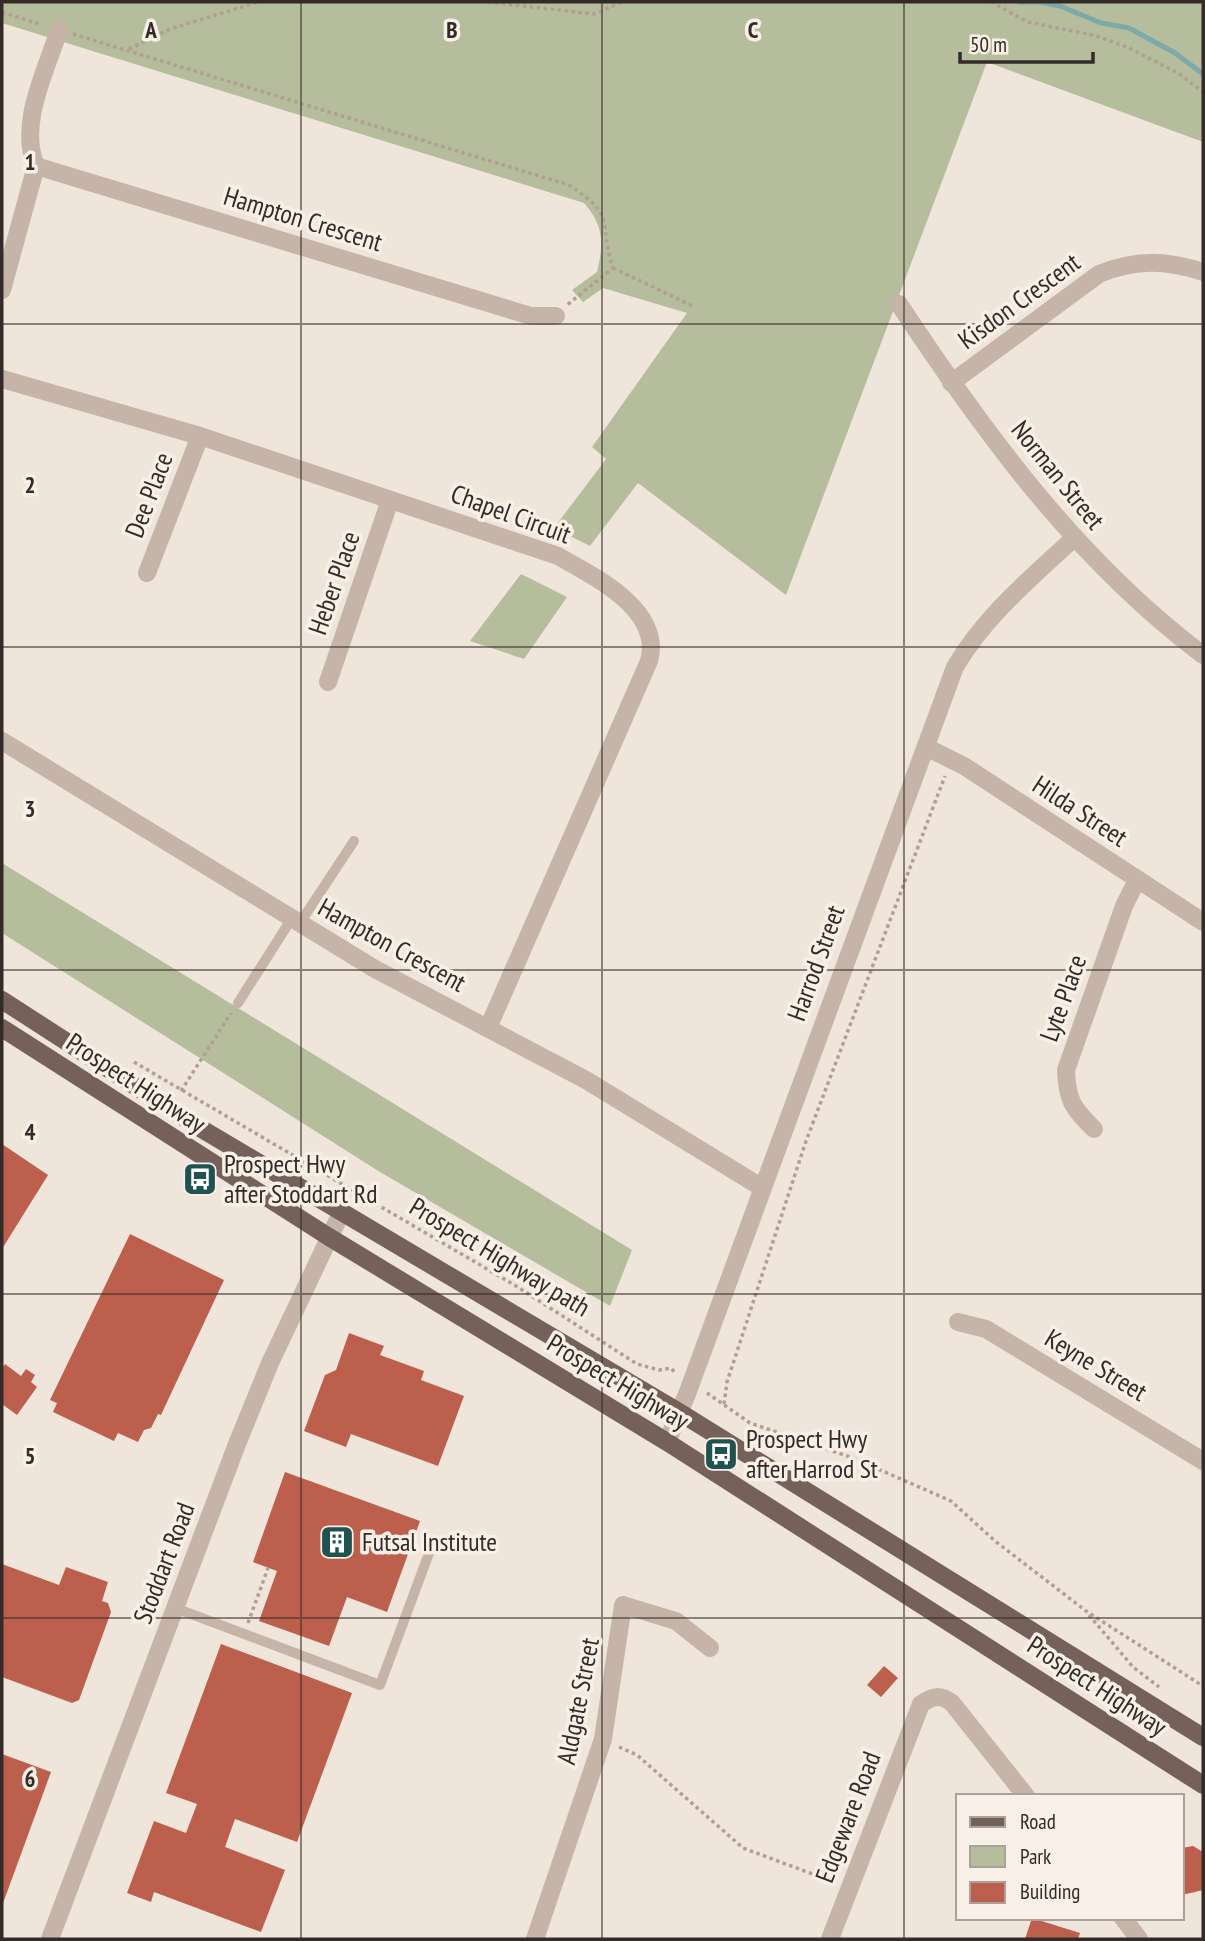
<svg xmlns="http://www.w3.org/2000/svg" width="1205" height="1941" viewBox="0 0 1205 1941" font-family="'PT Sans Narrow',sans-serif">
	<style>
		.green { fill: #b5bd9d }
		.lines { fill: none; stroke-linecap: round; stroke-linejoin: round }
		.stream { stroke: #7daaa9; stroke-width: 5 }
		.building { fill: #bc604d }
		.path { stroke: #b29e93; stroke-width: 3.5; stroke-dasharray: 3.5 3.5; stroke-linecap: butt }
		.lane { stroke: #c7b4a8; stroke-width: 10 }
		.street { stroke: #c7b4a8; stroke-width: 18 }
		.primary { stroke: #75615a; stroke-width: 18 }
		.grid { fill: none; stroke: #342b28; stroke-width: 2; stroke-opacity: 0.55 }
		.labels { text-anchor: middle; stroke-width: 7; stroke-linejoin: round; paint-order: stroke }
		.street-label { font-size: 26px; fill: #342b28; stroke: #f8efe7 }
		.poi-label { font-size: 26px; fill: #342b28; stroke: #f8efe7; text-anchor: start }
		.grid-label { font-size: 23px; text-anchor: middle; font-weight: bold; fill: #342b28; stroke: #f8efe7; stroke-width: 7; stroke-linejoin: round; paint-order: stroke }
	</style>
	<rect width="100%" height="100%" fill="#f0e5db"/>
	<g class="green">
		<path d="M2 2H1203V142L987 62 786 595 638 483 590 546 554 528 606 459 592 447 687 313 603 288 583 302 572 290 597 272C604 243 604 226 584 203L2 23Z"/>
		<path d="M521 574 567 597 524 659 470 641Z"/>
		<path d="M2 863 632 1250 610 1306 380 1172 2 933Z"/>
	</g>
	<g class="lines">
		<g class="stream">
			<path d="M1019 2H1037"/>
			<path d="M1040 2 1060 6 1101 23 1129 28 1175 53 1203 74"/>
		</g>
	</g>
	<g class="building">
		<path d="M2 1144 48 1175 2 1249Z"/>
		<path d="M130 1234 224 1280 161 1415 158 1414 151 1428 144 1430 138 1442 118 1433 114 1441 53 1412 57 1403 50 1400Z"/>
		<path d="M349 1333 384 1346 380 1355 424 1371 421 1380 464 1396 438 1466 351 1434 346 1447 304 1431 325 1375 336 1370Z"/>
		<path d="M5 1364 21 1376 26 1369 35 1375 31 1382 37 1387 17 1415 2 1404V1368Z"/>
		<path d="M285 1472 420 1521 387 1612 347 1597 329 1646 259 1621 277 1571 253 1562Z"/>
		<path d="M2 1564 59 1585 66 1567 108 1582 102 1601 108 1603 111 1612 79 1700 72 1703 2 1677Z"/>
		<path d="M221 1644 352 1693 297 1842 235 1819 225 1847 285 1870 261 1932 154 1892 151 1902 127 1893 154 1821 186 1833 197 1804 166 1793Z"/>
		<path d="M884 1666 898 1678 881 1697 867 1685Z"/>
		<path d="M2 1754 51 1772 2 1906Z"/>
		<path d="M1193 1846 1203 1852V1890L1182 1895V1848Z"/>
		<path d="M1032 1918 1080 1933 1078 1939H1025Z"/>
	</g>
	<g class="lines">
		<g class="path">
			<path d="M488 2 594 14 622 2"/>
			<path d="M991 2 1028 22 1097 36 1129 48 1178 73 1203 92"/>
			<path d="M2 12 42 25"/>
			<path d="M73 34 569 185C619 218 597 221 613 268L567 305"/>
			<path d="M129 49 170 29 258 2"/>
			<path d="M613 268 695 307"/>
			<path d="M134 1062 516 1286 637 1364 659 1370 671 1368 676 1374"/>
			<path d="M181 1091 231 1013"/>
			<path d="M707 1393 750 1423 853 1458 951 1501 995 1541 1086 1611 1203 1686"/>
			<path d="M724 1404 727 1382 806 1141 945 776"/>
			<path d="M1089 1615 1133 1667 1159 1687"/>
			<path d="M248 1623 268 1568"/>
			<path d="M619 1747 637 1755 743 1848 834 1882"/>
		</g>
		<g class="lane">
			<path d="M300 923 354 841"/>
			<path d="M238 1003 292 918"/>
			<path d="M175 1608 380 1685 431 1548"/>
		</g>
		<g class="street">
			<path d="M36 166 531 316H556"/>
			<path d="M2 290 36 166C18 124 46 71 59 30"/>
			<path d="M899 304C985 434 1078 561 1203 655"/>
			<path d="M2 379 200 436 558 556C595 577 663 610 649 661L488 1028"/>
			<path d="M951 383 1099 274C1136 259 1166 260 1203 272"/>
			<path d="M147 573 200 436"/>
			<path d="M328 682 390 500"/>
			<path d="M2 741 375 969 586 1080 761 1187"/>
			<path d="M926 747 964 766 1203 922"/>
			<path d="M1094 1129C1073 1109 1067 1100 1066 1070L1124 906 1137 880"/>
			<path d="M958 1322 986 1329 1203 1461"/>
			<path d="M667 1442 687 1394 955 667C985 616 1030 579 1073 539"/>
			<path d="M1123 1918 1139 1939"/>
			<path d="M50 1939 237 1444 270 1363 342 1211"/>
			<path d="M535 1939 603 1739 623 1605 676 1621 710 1648"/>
			<path d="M830 1939 921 1704C933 1696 940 1694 952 1703L1026 1796"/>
		</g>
		<g class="primary">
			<path d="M2 1000 200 1128 679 1412 1203 1737"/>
			<path d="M2 1028 329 1237 667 1442 1203 1785"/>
		</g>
	</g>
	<path class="grid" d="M301 2V1939M602 2V1939M904 2V1939M2 324H1203M2 647H1203M2 970H1203M2 1294H1203M2 1618H1203"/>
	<defs>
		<g id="bus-square" transform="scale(1.75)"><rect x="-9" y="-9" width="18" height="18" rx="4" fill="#215252" stroke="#f8efe7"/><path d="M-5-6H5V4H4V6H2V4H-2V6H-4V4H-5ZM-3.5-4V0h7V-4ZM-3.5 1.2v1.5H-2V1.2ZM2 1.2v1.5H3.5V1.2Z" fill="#fff"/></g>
		<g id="building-square" transform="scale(1.75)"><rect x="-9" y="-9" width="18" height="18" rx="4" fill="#215252" stroke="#f8efe7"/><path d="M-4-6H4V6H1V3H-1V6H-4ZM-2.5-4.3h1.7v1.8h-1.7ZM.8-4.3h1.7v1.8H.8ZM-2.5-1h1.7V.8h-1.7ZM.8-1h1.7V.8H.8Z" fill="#fff"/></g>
	</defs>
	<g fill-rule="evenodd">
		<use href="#bus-square" x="200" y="1179"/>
		<use href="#bus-square" x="721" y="1454"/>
		<use href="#building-square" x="337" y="1542"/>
	</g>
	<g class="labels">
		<g class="street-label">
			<text transform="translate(303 219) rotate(17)" y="9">Hampton Crescent</text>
			<text transform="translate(1019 301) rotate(-36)" y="9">Kisdon Crescent</text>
			<text transform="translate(1058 475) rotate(51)" y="9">Norman Street</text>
			<text transform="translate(149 495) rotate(-69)" y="9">Dee Place</text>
			<text transform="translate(511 514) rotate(20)" y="9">Chapel Circuit</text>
			<text transform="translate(334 583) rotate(-71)" y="9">Heber Place</text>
			<text transform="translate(1080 811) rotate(33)" y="9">Hilda Street</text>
			<text transform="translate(392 945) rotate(29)" y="9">Hampton Crescent</text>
			<text transform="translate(816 963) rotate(-70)" y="9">Harrod Street</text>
			<text transform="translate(1063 998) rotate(-70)" y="9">Lyte Place</text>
			<text transform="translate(136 1083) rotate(33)" y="9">Prospect Highway</text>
			<text transform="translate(500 1257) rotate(31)" y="9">Prospect Highway path</text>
			<text transform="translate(1096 1365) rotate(31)" y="9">Keyne Street</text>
			<text transform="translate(618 1382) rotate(31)" y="9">Prospect Highway</text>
			<text transform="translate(164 1563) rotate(-69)" y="9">Stoddart Road</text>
			<text transform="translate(1097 1686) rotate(33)" y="9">Prospect Highway</text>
			<text transform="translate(578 1701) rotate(-79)" y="9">Aldgate Street</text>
			<text transform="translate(848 1817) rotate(-69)" y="9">Edgeware Road</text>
		</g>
		<g class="poi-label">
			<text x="224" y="1173">Prospect Hwy<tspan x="224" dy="30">after Stoddart Rd</tspan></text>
			<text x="746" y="1448">Prospect Hwy<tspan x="746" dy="30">after Harrod St</tspan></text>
			<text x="362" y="1551">Futsal Institute</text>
		</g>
	</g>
	<g class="grid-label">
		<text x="151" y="38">A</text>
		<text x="452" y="38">B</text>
		<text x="753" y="38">C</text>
		<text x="30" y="170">1</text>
		<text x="30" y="493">2</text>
		<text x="30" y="817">3</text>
		<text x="30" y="1140">4</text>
		<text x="30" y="1464">5</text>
		<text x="30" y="1787">6</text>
	</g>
	<rect width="1205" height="1941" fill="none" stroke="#342b28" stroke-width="7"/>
	<rect x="956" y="1794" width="228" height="126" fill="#f8efe7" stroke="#aaa19b" stroke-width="2"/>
	<rect x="970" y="1817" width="35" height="10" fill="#75615a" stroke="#aaa19b" stroke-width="2"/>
	<text x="1020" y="1829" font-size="21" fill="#342b28">Road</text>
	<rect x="970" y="1846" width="35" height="21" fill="#b5bd9d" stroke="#aaa19b" stroke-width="2"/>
	<text x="1020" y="1864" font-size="21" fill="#342b28">Park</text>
	<rect x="970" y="1882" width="35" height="21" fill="#bc604d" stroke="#aaa19b" stroke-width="2"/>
	<text x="1020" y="1899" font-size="21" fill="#342b28">Building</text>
	<path d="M960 52v10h133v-10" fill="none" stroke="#342b28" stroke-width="3.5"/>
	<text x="970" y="52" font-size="21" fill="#342b28" stroke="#f8efe7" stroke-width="5" paint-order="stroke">50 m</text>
</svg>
